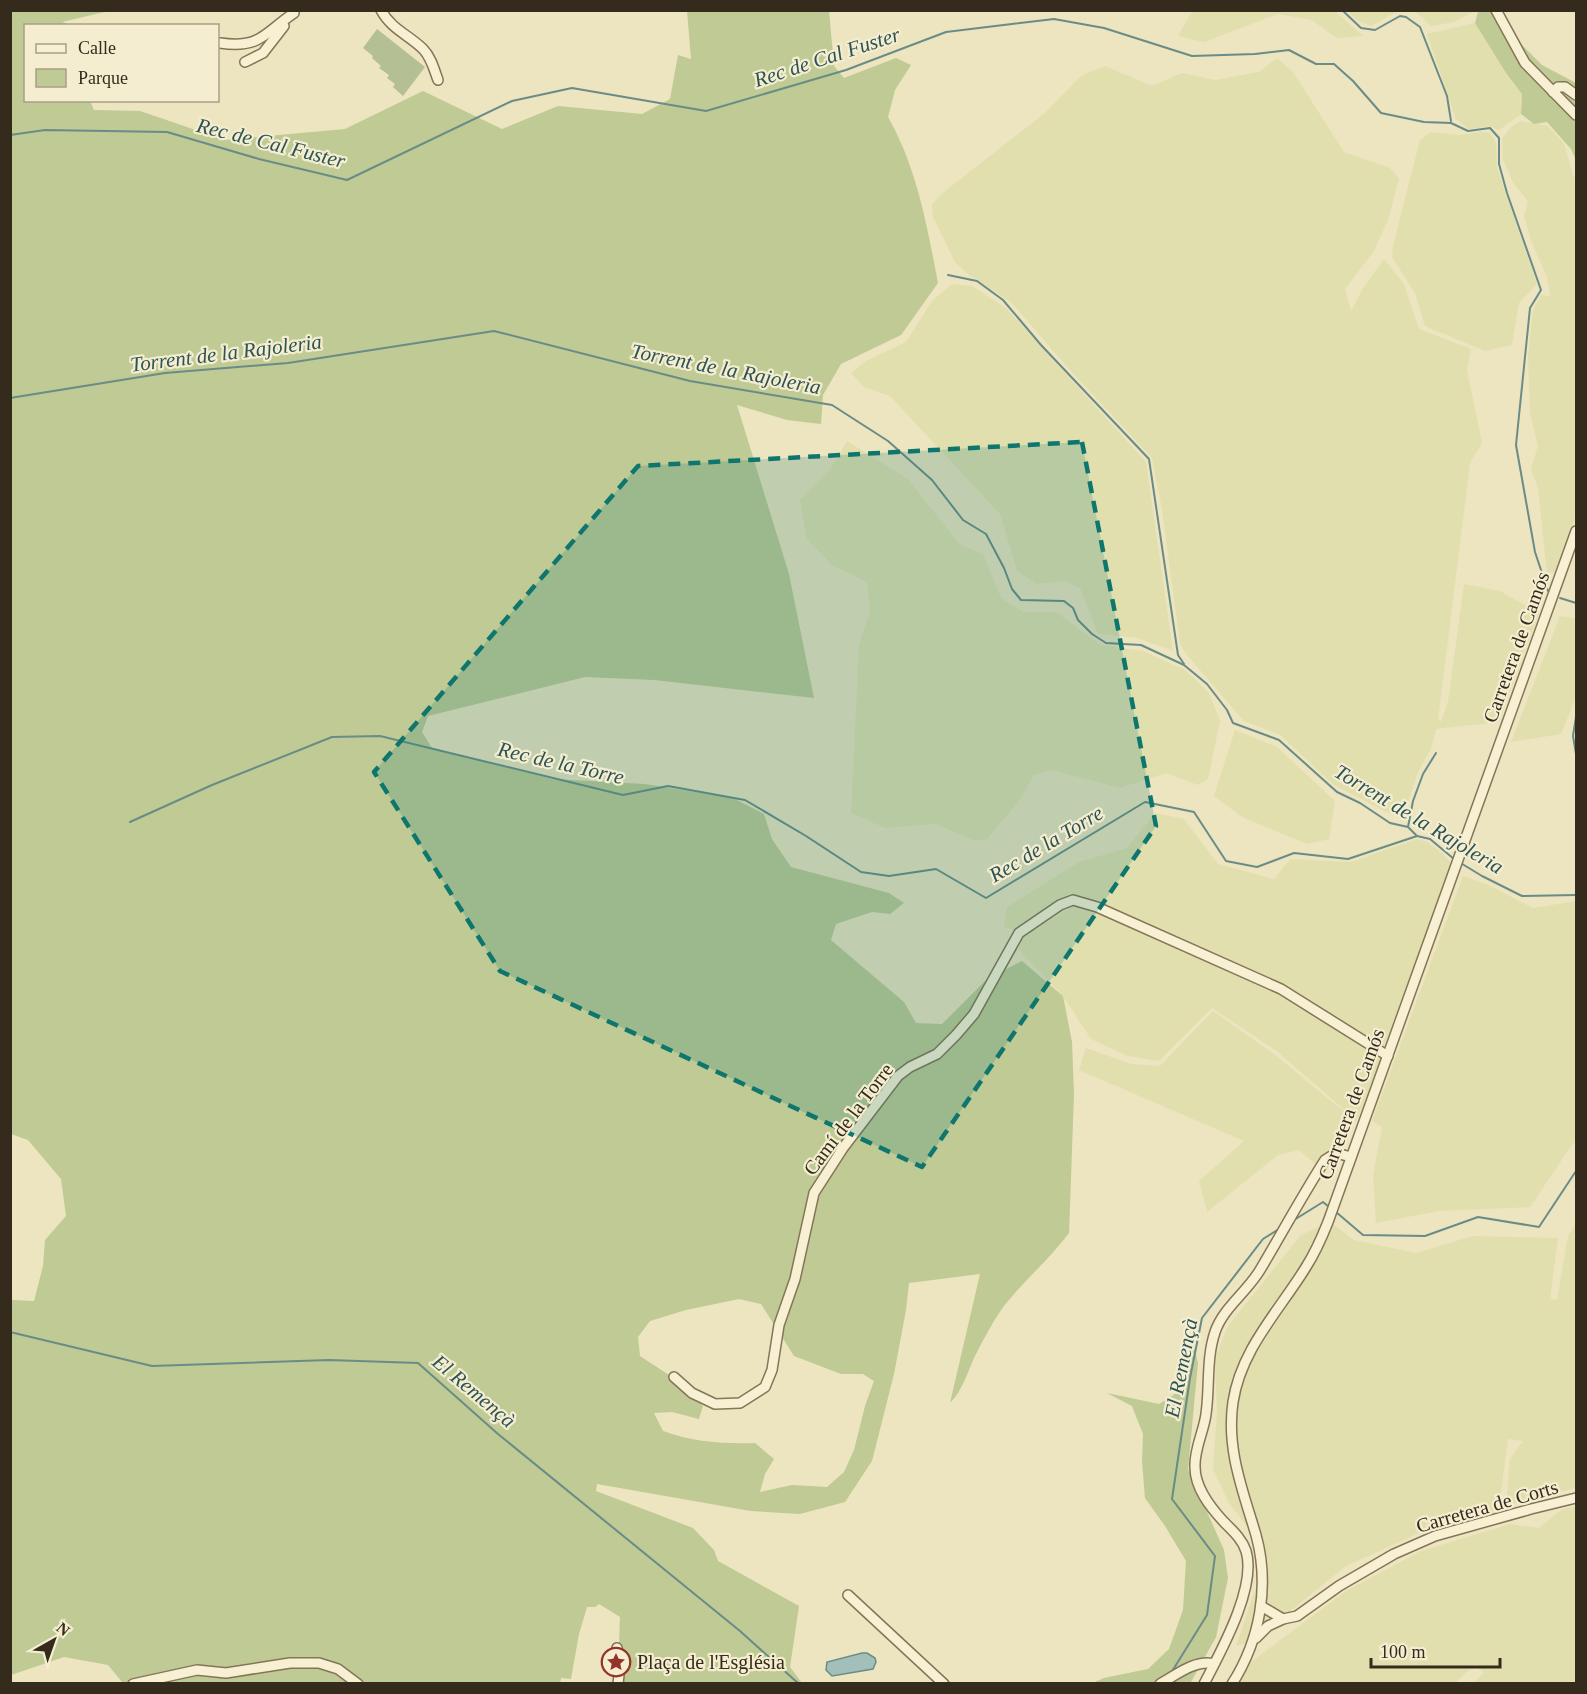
<svg xmlns="http://www.w3.org/2000/svg" width="1587" height="1694" viewBox="0 0 1587 1694" font-family="Georgia,serif">
	<style>
		.farmland { fill: #e2dfae }
		.green { fill: #bfca94; fill-rule: evenodd }
		.cemetery { fill: #b5bf94 }
		.water { fill: #a3bfb9; stroke: #6a8c87; stroke-width: 1.5 }
		.lines { fill: none; stroke-linecap: round; stroke-linejoin: round }
		.stream { stroke: #6a8c87; stroke-width: 2 }
		.minor-casing { stroke: #857558; stroke-width: 12 }
		.minor { stroke: #f8f0d3; stroke-width: 9 }
		.marked { fill: #0f766e; fill-opacity: 0.2; stroke: #0f766e; stroke-width: 4.5; stroke-dasharray: 12 8; stroke-linejoin: round }
		.labels { text-anchor: middle; stroke-width: 4.5; stroke-linejoin: round; paint-order: stroke }
		.street-label { font-size: 20px; fill: #352b1d; stroke: #f4edcf }
		.poi-label { font-size: 20px; fill: #352b1d; stroke: #f4edcf; text-anchor: start }
		.water-label { font-size: 21px; font-style: italic; fill: #2c5355; stroke: #f4edcf }
	</style>
	<rect width="100%" height="100%" fill="#ede4c0"/>
	<g class="farmland">
		<path d="M1193 10 1335 11 1363 36 1337 38 1312 20 1278 14 1204 42 1178 36Z"/>
		<path d="M1347 11H1398L1371 26 1358 21Z"/>
		<path d="M1415 11H1475L1454 22 1431 26Z"/>
		<path d="M1475 23 1506 73 1522 94 1521 114 1499 130 1490 126 1468 129 1456 119 1427 34Z"/>
		<path d="M1277 58 1293 72 1344 152 1390 168 1399 179 1388 220 1374 251 1345 289 1351 311 1363 288 1384 259 1404 284 1419 329 1471 349 1467 370 1482 443 1470 463 1438 720 1441 722 1448 702 1464 584 1500 591 1539 613 1499 722 1436 729 1431 749 1418 772 1407 805 1399 815 1386 812 1334 785 1280 735 1244 721 1188 656 1180 644 1162 510 1152 458 1069 369 1012 303 969 275 955 262 933 217 932 204 944 192 1045 113 1081 76 1105 66 1152 86 1182 73 1215 80 1259 72Z"/>
		<path d="M1521 121 1548 126 1564 144 1573 175 1576 178V515L1555 572 1547 573 1538 488 1531 469 1538 446 1530 414 1528 355 1533 310 1541 295 1550 296 1547 277 1531 241 1524 216 1528 202 1513 182 1503 160 1502 139 1511 127Z"/>
		<path d="M1431 132 1459 135 1481 132 1490 133 1496 143 1497 168 1537 284 1519 303 1512 345 1485 351 1425 326 1415 293 1392 257 1393 246 1420 140Z"/>
		<path d="M952 284 972 286 1006 308 1146 462 1173 651 1138 638 1098 634 1080 588 1064 581 1036 584 1017 571 1000 514 890 396 864 387 851 373 866 361 906 342 932 301Z"/>
		<path d="M847 441 908 479 959 544 983 554 1001 598 1023 612H1056L1101 645 1143 651 1185 670 1209 693 1220 721 1208 779 1198 785 1166 773 1120 788 1052 770 1034 775 1019 801 987 839 975 841 936 824 885 828 851 813 859 645 870 611 867 582 832 565 807 539 800 500 830 470Z"/>
		<path d="M1560 616 1576 618V697L1561 734 1511 742Z"/>
		<path d="M1235 730 1277 747 1335 801 1329 839 1307 844 1242 817 1214 796Z"/>
		<path d="M1155 813 1184 819 1218 864 1274 879 1290 859 1351 862 1417 839 1427 842 1443 854 1452 864 1384 1047 1280 982 1094 900 1070 894 1015 930 1004 927 1007 907 1079 862 1127 848Z"/>
		<path d="M1463 876 1486 884 1533 908 1576 901V1143H1573L1530 1207 1439 1211 1376 1223 1373 1176 1382 1127 1372 1121Z"/>
		<path d="M1073 906 1095 910 1276 991 1383 1058 1356 1121 1315 1164 1299 1150 1278 1155 1207 1212 1199 1181 1244 1141 1079 1070 1086 1048 1131 1064 1160 1066 1213 1011 1274 1054 1332 1102 1348 1113 1278 1052 1212 1008 1159 1061 1128 1056 1091 1039 1063 996 1018 949 1024 936Z"/>
		<path d="M1330 1222 1354 1240 1416 1253 1473 1236 1558 1238 1550 1299 1557 1300 1568 1236 1576 1223V1488L1506 1505 1510 1459 1523 1441 1508 1439 1499 1509 1426 1530 1346 1566 1253 1641 1236 1646 1258 1582 1254 1535 1229 1503 1213 1469 1217 1412 1215 1358 1228 1326 1301 1235Z"/>
		<path d="M1576 1506V1683H1473L1484 1673 1475 1664 1455 1683 1229 1684 1243 1668 1346 1591 1421 1551 1510 1524 1539 1528 1561 1510Z"/>
	</g>
	<g class="green">
		<path d="M11 11H109L62 22 71 25 26 26V100L90 101 94 110 140 111 225 140 345 129 423 91 502 129 558 106 642 114 670 99 678 55 691 59 687 11H829L834 66 844 78 896 58 911 65 895 90 888 117C917 168 927 226 938 283L901 335 841 364 823 395 821 424 787 420 737 405 789 574 814 698 654 680 585 677 428 716 422 732 432 748 553 779 645 784 733 798 764 814 772 839 791 867 889 893 904 903 890 914 872 912 836 924 831 940 904 1002 916 1023 942 1024 988 978 1022 961 1063 996 1072 1042 1074 1094 1069 1233C1048 1261 1022 1282 1001 1310 991 1325 982 1342 974 1358 967 1374 962 1391 950 1403L980 1274 909 1283 906 1310 894 1374 872 1461 845 1502 800 1514 751 1511 597 1484 596 1491 693 1528 714 1550 718 1561 799 1606 790 1667 802 1683H621L624 1666 619 1646 620 1617 599 1604 595 1607H587L579 1634 571 1679 561 1678 560 1683H123L108 1665 64 1657 11 1675V1300L34 1301 43 1266 45 1240 66 1216 61 1179 28 1140 11 1134ZM739 1299 761 1304 794 1356 841 1374H863L874 1381 865 1406 854 1450 844 1472 827 1487 792 1485 760 1492 765 1474 774 1459 755 1443C722 1444 694 1442 663 1431L654 1413 672 1412 699 1419 703 1406 672 1377 640 1356 638 1337 650 1321 686 1310Z"/>
		<path d="M1481 11H1503L1518 41 1542 65 1576 83V160L1571 149 1547 122 1534 124 1521 114 1522 94 1506 73 1475 23 1478 12Z"/>
		<path d="M1191 1333 1198 1363 1188 1469 1224 1550 1228 1578 1216 1637 1191 1682 1188 1683 1090 1684 1104 1678 1148 1669 1169 1649 1183 1610 1186 1561 1165 1526 1145 1498 1142 1461 1143 1434 1132 1406 1107 1393 1159 1404 1178 1392 1187 1357Z"/>
	</g>
	<path class="cemetery" d="M377 29 425 67 403 96 393 87 395 84 387 78 389 75 379 68 381 66 372 58 373 56 363 48Z"/>
	<path class="water" d="M862 1653H867L875 1658 876 1662 873 1669 832 1676 826 1670 827 1662Z"/>
	<g class="lines">
		<g class="stream">
			<path d="M1342 10 1361 28 1375 30 1400 16 1406 17 1420 27 1447 96 1451 121"/>
			<path d="M10 135 45 130 167 132 259 159 347 180 512 101 572 88 706 111 846 70 946 32 1054 19 1104 28 1192 56 1255 54 1289 50 1316 64H1334L1353 81 1381 113 1424 122 1451 123 1468 131 1490 128 1499 138V164L1507 193 1541 290 1530 308 1516 445 1535 552 1548 591"/>
			<path d="M948 275 977 281 1003 300 1041 345 1149 459 1178 655 1184 664"/>
			<path d="M10 398 165 373 288 363 494 331 690 381 832 405 888 441 932 480 963 520 986 534 1004 568 1012 589 1021 600 1064 601 1073 608 1078 620 1092 634 1106 643 1141 645 1184 665 1207 684 1227 710 1233 723 1279 740 1337 792 1360 803 1390 823 1408 827 1417 836 1430 839 1454 859"/>
			<path d="M1560 598 1576 603"/>
			<path d="M1576 717 1573 736 1576 754"/>
			<path d="M130 822 212 785 332 737 380 736 623 795 668 786 745 800 806 836 861 872 889 876 936 869 986 898 1145 802 1194 812 1226 861 1257 867 1294 853 1348 859 1417 836"/>
			<path d="M1408 827 1413 801 1423 774 1436 753"/>
			<path d="M1459 862 1482 876 1522 896 1576 895"/>
			<path d="M1336 1212 1363 1235 1425 1236 1478 1217 1539 1227 1576 1171"/>
			<path d="M1294 1220 1323 1202 1329 1207"/>
			<path d="M10 1332 152 1366 329 1360 418 1363 498 1434 740 1631 799 1684"/>
			<path d="M1171 1673 1207 1615 1215 1556 1172 1499 1190 1378 1202 1318 1263 1239 1279 1229"/>
		</g>
		<g class="minor-casing">
			<g id="minor">
				<path d="M381 10C391 29 409 35 423 49 431 57 434 69 438 80"/>
				<path d="M1496 10 1525 63 1576 115"/>
				<path d="M220 43C261 49 264 33 294 13"/>
				<path d="M245 62 263 53 284 26"/>
				<path d="M1553 92 1558 87H1565L1576 95"/>
				<path d="M674 1377 692 1393 715 1404 740 1403 765 1387 772 1370 779 1325 795 1279 814 1193 843 1148 898 1076 910 1067 937 1054 956 1035 974 1014 1019 933 1060 905 1073 900 1097 907 1281 989 1388 1056"/>
				<path d="M848 1595 944 1684"/>
				<path d="M1261 1606 1283 1619"/>
				<path d="M1256 1638 1268 1626 1283 1619 1297 1616 1339 1586 1394 1554 1435 1536 1531 1509 1576 1498"/>
				<path d="M617 1648 620 1665 618 1684"/>
				<path d="M133 1684 197 1670 226 1673 290 1663H319L338 1669 358 1684"/>
				<path d="M1160 1684C1176 1675 1196 1659 1214 1664"/>
				<path d="M1204 1684C1221 1651 1257 1587 1246 1551 1242 1539 1233 1531 1224 1522 1210 1507 1195 1488 1195 1467 1194 1449 1204 1431 1206 1414 1210 1386 1206 1359 1215 1332 1223 1308 1247 1292 1260 1270 1282 1233 1302 1196 1325 1160L1336 1153 1351 1157"/>
				<path d="M1232 1684C1260 1640 1270 1586 1256 1535 1243 1491 1226 1449 1233 1402 1241 1349 1279 1311 1306 1267 1315 1253 1322 1237 1328 1222L1576 531"/>
			</g>
		</g>
		<use href="#minor" class="minor"/>
	</g>
	<path class="marked" d="M1082 442 1156 826 922 1167 500 971 374 772 638 466Z"/>
	<defs>
		<g id="sight-ring" transform="scale(1.5)"><circle r="9.5" fill="#f4edcf" stroke="#93332a" stroke-width="1.5"/><path d="M0-6L1.8-2.2L6-1.7L2.9 1.2L3.7 5.4L0 3.3L-3.7 5.4L-2.9 1.2L-6-1.7L-1.8-2.2Z" fill="#93332a"/></g>
	</defs>
	<g fill-rule="evenodd">
		<use href="#sight-ring" x="616" y="1662"/>
	</g>
	<g class="labels">
		<g class="street-label">
			<text transform="translate(1516 647) rotate(-70)" y="7">Carretera de Camós</text>
			<text transform="translate(1351 1104) rotate(-70)" y="7">Carretera de Camós</text>
			<text transform="translate(848 1119) rotate(-53)" y="7">Camí de la Torre</text>
			<text transform="translate(1487 1506) rotate(-16)" y="7">Carretera de Corts</text>
		</g>
		<g class="poi-label">
			<text x="637" y="1669">Plaça de l'Església</text>
		</g>
		<g class="water-label">
			<text transform="translate(827 57) rotate(-18)" y="7">Rec de Cal Fuster</text>
			<text transform="translate(271 143) rotate(14)" y="7">Rec de Cal Fuster</text>
			<text transform="translate(226 353) rotate(-7)" y="7">Torrent de la Rajoleria</text>
			<text transform="translate(726 369) rotate(11)" y="7">Torrent de la Rajoleria</text>
			<text transform="translate(561 763) rotate(13)" y="7">Rec de la Torre</text>
			<text transform="translate(1419 819) rotate(31)" y="7">Torrent de la Rajoleria</text>
			<text transform="translate(1046 844) rotate(-31)" y="7">Rec de la Torre</text>
			<text transform="translate(1181 1368) rotate(-79)" y="7">El Remençà</text>
			<text transform="translate(474 1391) rotate(40)" y="7">El Remençà</text>
		</g>
	</g>
	<rect width="1587" height="1694" fill="none" stroke="#352b1d" stroke-width="24"/>
	<rect x="24" y="24" width="195" height="78" fill="#f4edcf" stroke="#a89f88" stroke-width="1.5"/>
	<rect x="36" y="44" width="30" height="9" fill="#f8f0d3" stroke="#a89f88" stroke-width="1.5"/>
	<text x="78" y="54" font-size="18" fill="#352b1d">Calle</text>
	<rect x="36" y="69" width="30" height="18" fill="#bfca94" stroke="#a89f88" stroke-width="1.5"/>
	<text x="78" y="84" font-size="18" fill="#352b1d">Parque</text>
	<g transform="translate(54 1640) rotate(40)" stroke="#f4edcf" stroke-width="4.5" paint-order="stroke">
	<path d="M0-4.5L10 22L0 15L-10 22Z" fill="#352b1d"/>
	<text y="-9" font-size="16" font-weight="bold" text-anchor="middle" fill="#352b1d">N</text>
	</g>
	<path d="M1371 1658v9h129v-9" fill="none" stroke="#352b1d" stroke-width="3"/>
	<text x="1380" y="1658" font-size="18" fill="#352b1d" stroke="#f4edcf" stroke-width="4.5" paint-order="stroke">100 m</text>
</svg>
